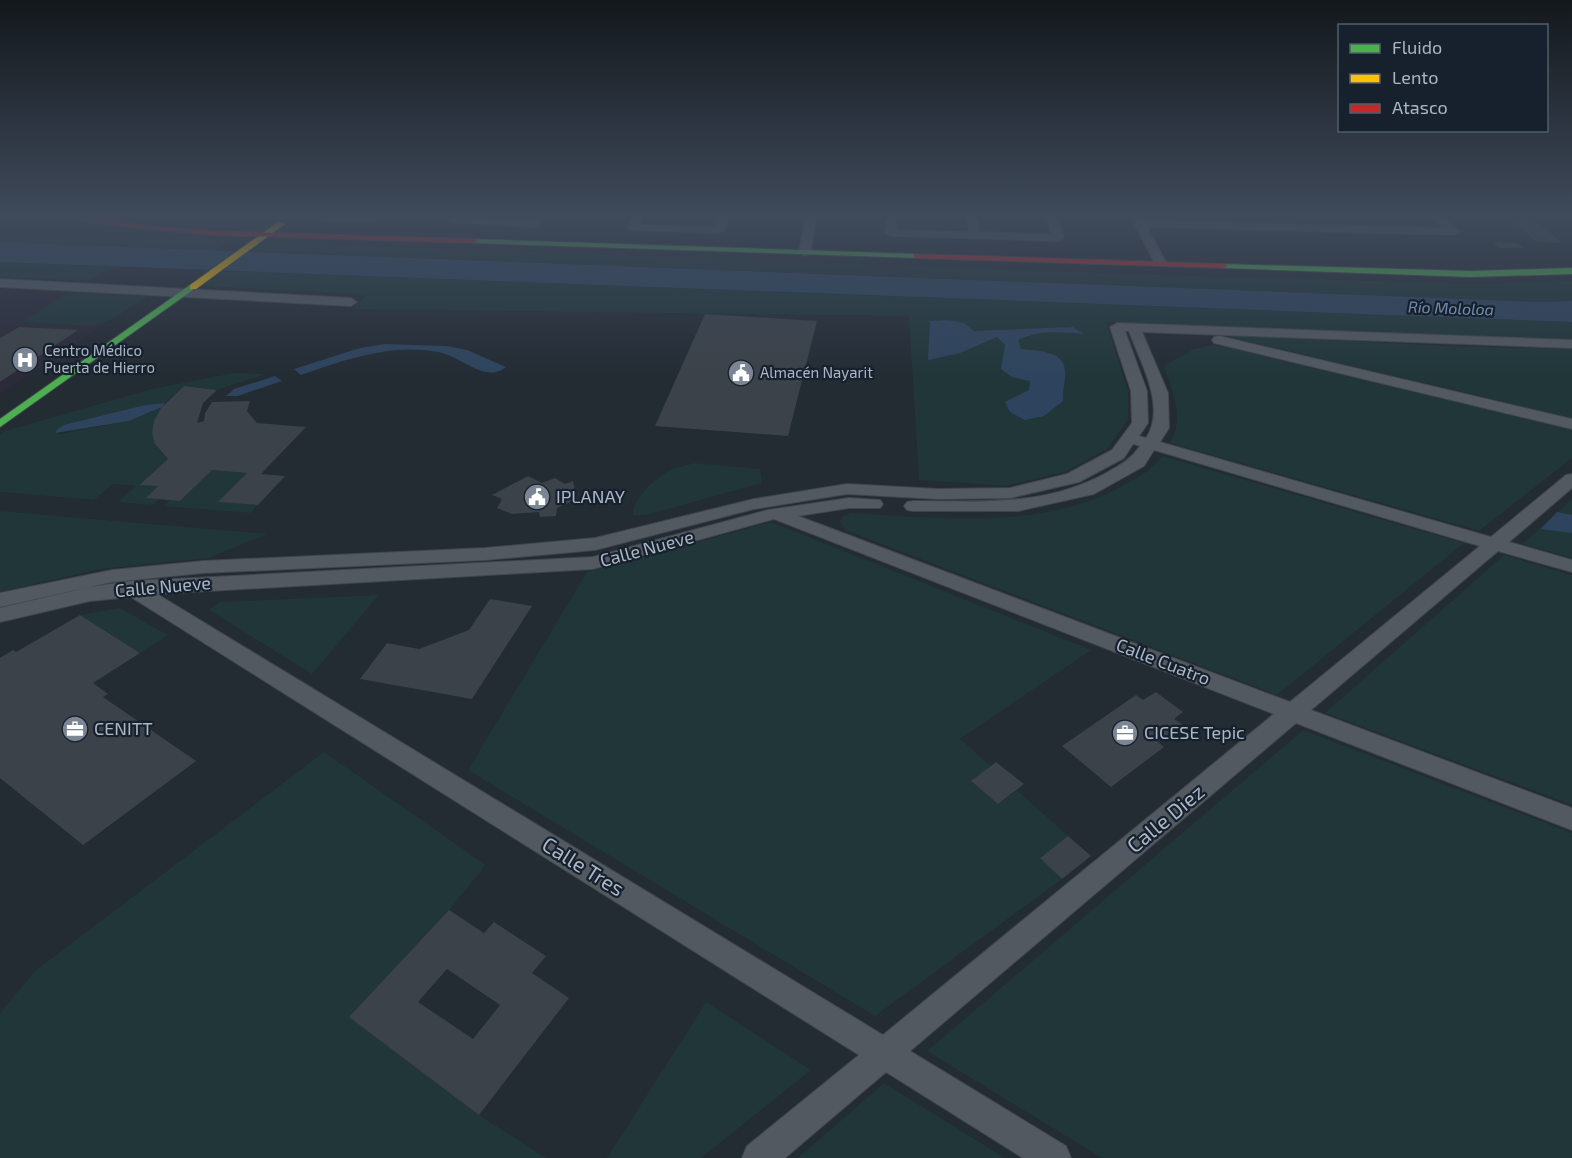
<svg xmlns="http://www.w3.org/2000/svg" width="1572" height="1158" viewBox="0 0 1572 1158" font-family="'Exo 2',sans-serif">
	<style>
		.medical { fill: #2a2a39 }
		.green { fill: #203639 }
		.water { fill: #2e445e }
		.building { fill: #3b4249; fill-rule: evenodd }
		.lines { fill: none; stroke-linecap: round; stroke-linejoin: round }
		.street-casing { stroke: #40454b; stroke-width: 2 }
		.fast-casing { stroke: #40454b; stroke-width: 2 }
		.slow-casing { stroke: #40454b; stroke-width: 2 }
		.jam-casing { stroke: #40454b; stroke-width: 2 }
		.street { fill: #535961; fill-rule: evenodd }
		.fast { fill: #4caf50; fill-rule: evenodd }
		.slow { fill: #ffc107; fill-rule: evenodd }
		.jam { fill: #c62828; fill-rule: evenodd }
		.labels { text-anchor: middle; stroke-width: 4.5; stroke-linejoin: round; paint-order: stroke }
		.far-poi-label { font-size: 15px; fill: #abb6c6; stroke: #17212d; text-anchor: start }
		.far-water-label { font-size: 16px; font-style: italic; fill: #708eb2; stroke: #17212d }
		.poi-label { font-size: 18px; fill: #abb6c6; stroke: #17212d; text-anchor: start }
		.street-label { font-size: 18px; fill: #abb6c6; stroke: #17212d }
		.near-street-label { font-size: 21px; fill: #abb6c6; stroke: #17212d }
	</style>
	<rect width="100%" height="100%" fill="#232b33"/>
	<path class="medical" d="M0 289 69 292 22 321 90 326 111 320 0 395Z"/>
	<g class="green">
		<path d="M1135 215H1221L1228 225 1139 223Z"/>
		<path d="M0 216 71 230 231 240 215 250 0 242Z"/>
		<path d="M262 242 1160 275 1475 284 1572 281V301L1540 302 249 251Z"/>
		<path d="M0 262 113 267 87 281 0 277Z"/>
		<path d="M223 271 1572 322V341L1438 337 1106 322 1128 390V420L1107 449 1065 472 1005 486 919 480 909 316 353 309 368 294 202 286Z"/>
		<path d="M69 292 148 296 111 320 90 326 21 322Z"/>
		<path d="M1232 335 1449 346 1572 349V418L1230 337Z"/>
		<path d="M1212 345 1235 349 1572 430V458L1479 531 1170 443C1184 420 1174 392 1164 369L1165 365 1194 349Z"/>
		<path d="M233 373 267 374 217 390 184 386 165 403 145 405 58 429 59 434 129 421 162 407C150 425 150 445 168 459L139 484 158 486 146 498 160 499 153 505 118 502 136 486 113 484 94 500 0 492V434L5 431 152 389Z"/>
		<path d="M1162 456 1464 543 1277 695 847 531 839 522 842 517 851 513C942 518 1044 531 1126 484 1141 475 1152 470 1162 456Z"/>
		<path d="M694 463 760 469 762 483 646 515H633C632 500 654 479 667 472 675 467 686 466 694 463Z"/>
		<path d="M212 470 247 473 219 502 258 505 251 513 163 506 170 500 180 501Z"/>
		<path d="M1572 499V558L1522 544Z"/>
		<path d="M0 511 268 534 208 558 101 569 0 592Z"/>
		<path d="M771 522 1091 650 960 739 991 766 972 782 998 804 1017 790 1068 836 1040 858 1062 879 875 1016 468 770 587 572Z"/>
		<path d="M1504 555 1572 575V805L1325 713Z"/>
		<path d="M379 595 312 674 209 610 220 602Z"/>
		<path d="M120 608 168 635 140 653 80 615Z"/>
		<path d="M1303 730 1572 833V1158H1102L927 1051Z"/>
		<path d="M324 752 486 865 449 910 350 1017 479 1115 546 1158H0V1013L35 971Z"/>
		<path d="M706 1002 811 1070 701 1158H607Z"/>
		<path d="M884 1083 1005 1158H798Z"/>
	</g>
	<g class="water">
		<path d="M0 242 1540 302 1572 301V322L0 262Z"/>
		<path d="M948 320 964 323 974 331 1073 327 1084 334C1061 332 1039 330 1018 340L1021 349C1037 351 1064 350 1065 371 1066 381 1062 391 1063 401L1044 416 1025 420 1010 412 1005 402 1029 390 1030 381 1012 377 1001 369 1005 345 997 337 960 353 928 360 930 321Z"/>
		<path d="M385 344 446 346 467 350 506 367C485 384 461 356 438 352 392 343 344 360 301 375L294 369 360 348Z"/>
		<path d="M275 376 282 381 238 396H226L234 389Z"/>
		<path d="M165 403 162 407 129 421 55 433 58 429 64 425 145 405Z"/>
		<path d="M1557 512 1572 515V533L1541 529Z"/>
	</g>
	<g class="building">
		<path d="M1504 215H1526L1563 243 1538 242Z"/>
		<path d="M1493 242 1517 243 1525 248H1500Z"/>
		<path d="M705 314 817 321 788 436 655 426Z"/>
		<path d="M19 327 78 330 0 382V338Z"/>
		<path d="M184 386 217 390 203 403 197 423 204 421 205 413 212 402 250 401 247 411 257 423 306 427 261 474 285 476 258 505 218 502 247 473 212 470 180 501 146 498 158 486 139 485 168 459 155 444 152 433 154 421 161 408Z"/>
		<path d="M528 476 542 483 555 478 565 484 573 481 577 499 557 508 556 516 540 517 539 512 512 514 497 508 502 499 492 495Z"/>
		<path d="M490 599 532 606 472 699 360 679 387 643 419 649 469 630Z"/>
		<path d="M80 615 140 653 93 683 108 694 103 697 196 761 83 845 0 778V658L13 650 16 652Z"/>
		<path d="M1156 692 1183 712 1174 719 1182 724 1158 742 1164 747 1111 787 1062 746 1136 695 1143 700Z"/>
		<path d="M996 762 1024 784 998 804 971 781Z"/>
		<path d="M1068 836 1091 856 1062 879 1040 858Z"/>
		<path d="M449 910 484 933 494 922 546 956 532 973 569 998 479 1115 349 1017ZM447 969 500 1005 473 1039 418 1002Z"/>
	</g>
	<g class="lines">
		<g class="street-casing">
			<g id="street">
				<path d="M275 215 368 216 380 215 371 222 280 219Z"/>
				<path d="M535 215H546L539 226 535 227 454 223 449 220 454 217 532 221Z"/>
				<path d="M634 215H645L640 225 714 227 718 215H729L724 230 718 233 629 230 627 228Z"/>
				<path d="M806 215H816L811 252 805 256 799 252Z"/>
				<path d="M886 215H896L897 230 969 232 966 215H976L980 232 1051 234 1046 215H1057L1064 238 1058 241 891 236 885 233Z"/>
				<path d="M1130 215H1141L1143 220 1443 228 1429 215H1441L1460 232 1454 235 1147 227 1166 262 1160 266 1154 262Z"/>
				<path d="M0 279 351 298 357 302 351 306 0 287Z"/>
				<path d="M1117 323 1572 340V348L1142 332 1168 393 1169 428 1160 442 1491 537 1566 475 1572 474V488L1509 542 1572 560V572L1498 551 1311 710 1572 808V830L1296 723 910 1051 1066 1146 1071 1158H1023L886 1072 785 1158H742L747 1146 859 1055 131 597 90 601 0 622V608L90 587 132 581 194 578 593 557 768 510 849 498 880 500 883 504 880 508H849L798 516 1290 702 1480 546 1154 450 1144 466 1094 494 1018 511H913L907 510 904 506 907 502 913 501C983 501 1045 507 1108 472 1122 464 1131 459 1140 446L1133 444 1124 458 1079 482 1010 498 938 499 847 494 754 509 595 550 485 560 203 573 112 582 0 607V593L112 570 203 561 485 548 595 538 754 499 847 484 938 489 1010 488 1067 474 1112 450 1132 423 1131 391 1110 327ZM1125 331H1129C1140 362 1167 407 1146 438L1139 436 1148 423 1147 391ZM774 519 1274 714 883 1035 157 594 593 569Z"/>
				<path d="M1219 336 1572 419V429L1214 343 1212 340 1214 337Z"/>
			</g>
		</g>
		<g class="fast-casing">
			<g id="fast">
				<path d="M474 239 917 254 921 256 917 258 471 243 470 241Z"/>
				<path d="M1221 264 1471 271 1572 268V274L1471 277 1224 268H1221Z"/>
				<path d="M190 285 197 287 0 427V419Z"/>
			</g>
		</g>
		<g class="slow-casing">
			<path id="slow" d="M278 222 285 224 196 289H190V285Z"/>
		</g>
		<g class="jam-casing">
			<g id="jam">
				<path d="M55 215H75L160 227 212 231 474 239 478 241 474 243 212 235 109 225Z"/>
				<path d="M914 254 1224 264 1228 266 1224 268 917 258H914Z"/>
			</g>
		</g>
		<use href="#street" class="street"/>
		<use href="#fast" class="fast"/>
		<use href="#slow" class="slow"/>
		<use href="#jam" class="jam"/>
	</g>
	<linearGradient id="sky" x2="0" y2="1"><stop stop-color="#13181c"/><stop offset="0.57" stop-color="#3f4a5b"/><stop offset="1" stop-color="#3f4a5b" stop-opacity="0"/></linearGradient>
	<rect width="1572" height="378" fill="url(#sky)"/>
	<defs>
		<g id="hospital-disc" transform="scale(1.35)"><circle r="9.5" fill="#7b8593" stroke="#17212d"/><path d="M-5-5h3v3.5h4V-5h3V5h-3V1.5h-4V5h-3Z" fill="#fff"/></g>
		<g id="civic-disc" transform="scale(1.35)"><circle r="9.5" fill="#7b8593" stroke="#17212d"/><path d="M-.6-6.5H3V-4.5H.6V-3L4-1V1h2V6H-6V1h2V-1L-.6-3ZM-1.2 2.5V6h2.4V2.5Z" fill="#fff"/></g>
		<g id="office-disc" transform="scale(1.35)"><circle r="9.5" fill="#7b8593" stroke="#17212d"/><path d="M-6-3h4V-5.5h4V-3h4V5H-6ZM-1-4.5V-3h2v-1.5ZM-6 0V1H6V0Z" fill="#fff"/></g>
	</defs>
	<g fill-rule="evenodd">
		<use href="#hospital-disc" x="25" y="360"/>
		<use href="#civic-disc" x="741" y="373"/>
		<use href="#civic-disc" x="537" y="497"/>
		<use href="#office-disc" x="75" y="729"/>
		<use href="#office-disc" x="1125" y="733"/>
	</g>
	<g class="labels">
		<g class="far-poi-label">
			<text x="44" y="356">Centro Médico<tspan x="44" dy="17">Puerta de Hierro</tspan></text>
			<text x="760" y="378">Almacén Nayarit</text>
		</g>
		<g class="far-water-label">
			<text transform="translate(1451 308) rotate(2)" y="6">Río Mololoa</text>
		</g>
		<g class="poi-label">
			<text x="556" y="503">IPLANAY</text>
			<text x="94" y="735">CENITT</text>
			<text x="1144" y="739">CICESE Tepic</text>
		</g>
		<g class="street-label">
			<text transform="translate(647 549) rotate(-15)" y="6">Calle Nueve</text>
			<text transform="translate(163 587) rotate(-5)" y="6">Calle Nueve</text>
			<text transform="translate(1163 662) rotate(21)" y="6">Calle Cuatro</text>
		</g>
		<g class="near-street-label">
			<text transform="translate(1166 819) rotate(-40)" y="7">Calle Diez</text>
			<text transform="translate(583 867) rotate(32)" y="7">Calle Tres</text>
		</g>
	</g>
	<rect x="1338" y="24" width="210" height="108" fill="#17212d" stroke="#525d6a" stroke-width="1.5"/>
	<rect x="1350" y="44" width="30" height="9" fill="#4caf50" stroke="#525d6a" stroke-width="1.5"/>
	<text x="1392" y="54" font-size="18" fill="#abb6c6">Fluido</text>
	<rect x="1350" y="74" width="30" height="9" fill="#ffc107" stroke="#525d6a" stroke-width="1.5"/>
	<text x="1392" y="84" font-size="18" fill="#abb6c6">Lento</text>
	<rect x="1350" y="104" width="30" height="9" fill="#c62828" stroke="#525d6a" stroke-width="1.5"/>
	<text x="1392" y="114" font-size="18" fill="#abb6c6">Atasco</text>
</svg>
